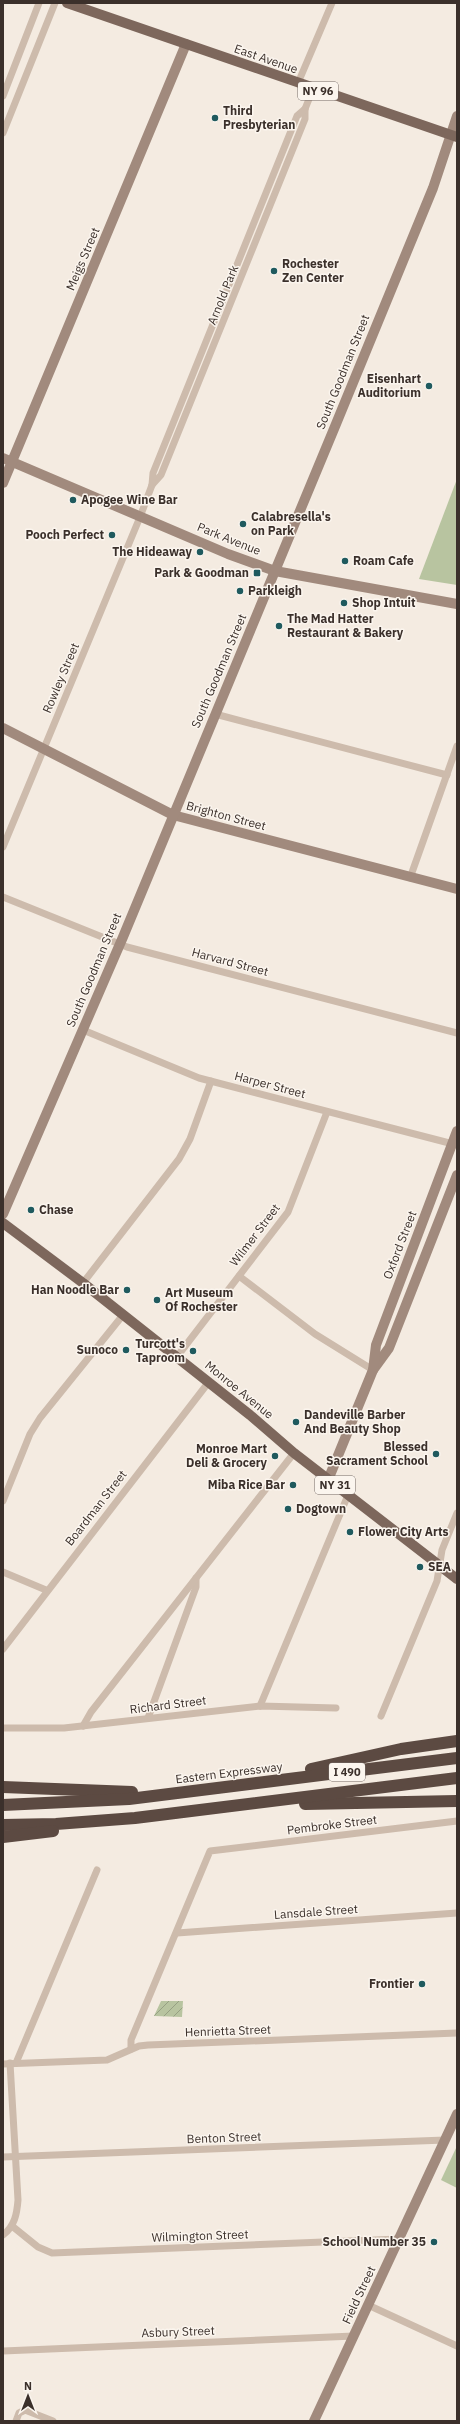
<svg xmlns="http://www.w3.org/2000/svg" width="460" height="2424" font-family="'IBM Plex Sans',sans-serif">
	<defs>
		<pattern id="garden-furrows" width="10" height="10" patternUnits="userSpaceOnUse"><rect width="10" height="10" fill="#b8c4a0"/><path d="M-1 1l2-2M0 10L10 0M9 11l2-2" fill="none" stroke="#97a083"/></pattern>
	</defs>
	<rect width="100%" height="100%" fill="#f4ebe1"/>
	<g fill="#b8c4a0">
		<polygon points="457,479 457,585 419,579"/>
		<polygon points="457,2146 457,2188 441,2180"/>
	</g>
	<polygon fill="url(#garden-furrows)" points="161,2001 183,2001 182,2017 154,2016"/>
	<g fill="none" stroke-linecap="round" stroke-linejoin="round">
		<g stroke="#cdbbac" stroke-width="7">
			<polyline points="298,83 332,3"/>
			<polyline points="3,96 39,3"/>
			<polyline points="3,133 55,3"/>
			<polyline points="152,485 161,475 305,119 305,109 313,89"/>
			<polyline points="215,714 447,775"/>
			<polyline points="3,847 140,517 152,485 153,473 297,116 305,109"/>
			<polyline points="410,878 457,746"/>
			<polyline points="3,897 127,947 457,1033"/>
			<polyline points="83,1030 199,1078 457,1145"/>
			<polyline points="239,1276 315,1334 373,1370"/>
			<polyline points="83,1283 179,1159 190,1139 211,1081"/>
			<polyline points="176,1358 288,1212 327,1112"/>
			<polyline points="3,1501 30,1434 40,1418 123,1315"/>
			<polyline points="3,1572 46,1590"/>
			<polyline points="3,1649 208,1383"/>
			<polyline points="260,1706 348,1495"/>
			<polyline points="381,1716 437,1581 442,1550 457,1513"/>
			<polyline points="148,1718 196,1587 196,1578"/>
			<polyline points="83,1726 91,1712 294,1453"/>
			<polyline points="3,1728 64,1728 260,1706 336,1708"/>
			<polyline points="177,1933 457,1913"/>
			<polyline points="131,2049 131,2040 210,1851 457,1821"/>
			<polyline points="16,2063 97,1870"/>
			<polyline points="3,2064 107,2060 139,2046 148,2045 457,2033"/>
			<polyline points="3,2157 445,2140"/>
			<polyline points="12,2226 38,2247 52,2253 399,2239"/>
			<path d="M3 2235C15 2226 17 2213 18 2200L10 2063"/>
			<polyline points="368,2305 457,2346"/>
			<polyline points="3,2351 354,2336"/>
			<polyline points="16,2421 19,2413 25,2410 53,2421"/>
		</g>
		<g stroke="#a18a7d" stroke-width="10">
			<polyline points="3,458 228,554 275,571 457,604"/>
			<polyline points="3,483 186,44"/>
			<polyline points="3,728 173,815 457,889"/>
			<polyline points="3,1214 123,937 336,424 433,188 457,116"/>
			<polyline points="373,1370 389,1348 457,1175"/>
			<polyline points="328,1480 373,1370 376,1345 457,1131"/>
			<polyline points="314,2421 457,2114"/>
		</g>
		<g stroke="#7d675c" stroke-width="10">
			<polyline points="67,3 457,137"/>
			<polyline points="3,1223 83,1283 250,1415 294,1453 457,1579"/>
		</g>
		<g stroke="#5c4a42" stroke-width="12">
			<polyline points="311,1769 401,1749 457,1741"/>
			<polyline points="3,1787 132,1792"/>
			<polyline points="305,1804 457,1801"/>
			<polyline points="3,1805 129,1799 457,1758"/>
			<polyline points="3,1825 56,1824 135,1818 457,1778"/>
			<polyline points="3,1837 53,1831"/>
		</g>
	</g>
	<g fill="#1f5a5e" stroke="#fbf5ee" stroke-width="1.5">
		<circle cx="215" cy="118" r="4"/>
		<circle cx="274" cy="271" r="4"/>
		<circle cx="429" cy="386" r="4"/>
		<circle cx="73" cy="500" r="4"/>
		<circle cx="243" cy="524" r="4"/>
		<circle cx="112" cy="535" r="4"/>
		<circle cx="200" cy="552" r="4"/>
		<circle cx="345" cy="561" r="4"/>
		<rect x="253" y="569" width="8" height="8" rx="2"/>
		<circle cx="240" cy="591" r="4"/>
		<circle cx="344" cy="603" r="4"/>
		<circle cx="279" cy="626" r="4"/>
		<circle cx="31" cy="1210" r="4"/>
		<circle cx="127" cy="1290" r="4"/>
		<circle cx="157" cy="1300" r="4"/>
		<circle cx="126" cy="1350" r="4"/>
		<circle cx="193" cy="1351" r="4"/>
		<circle cx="296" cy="1422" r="4"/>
		<circle cx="436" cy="1454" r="4"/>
		<circle cx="275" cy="1456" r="4"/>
		<circle cx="293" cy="1485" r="4"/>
		<circle cx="288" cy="1509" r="4"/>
		<circle cx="350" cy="1532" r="4"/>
		<circle cx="420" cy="1567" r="4"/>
		<circle cx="422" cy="1984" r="4"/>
		<circle cx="434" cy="2242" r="4"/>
	</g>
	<g text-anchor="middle" stroke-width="3" stroke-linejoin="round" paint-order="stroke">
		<g fill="#fbf5ee" stroke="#756b66" stroke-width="1">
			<rect x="298" y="82" width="40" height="18" rx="3"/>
			<rect x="315" y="1476" width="40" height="18" rx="3"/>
			<rect x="329" y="1763" width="36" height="18" rx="3"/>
		</g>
		<g font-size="11" font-weight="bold" fill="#3b302b">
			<text x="318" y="95">NY 96</text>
			<text x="335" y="1489">NY 31</text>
			<text x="347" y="1776">I 490</text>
		</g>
		<g font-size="12" fill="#3b302b" stroke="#fbf5ee">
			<text transform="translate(266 59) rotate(19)" y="4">East Avenue</text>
			<text transform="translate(83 259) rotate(-67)" y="4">Meigs Street</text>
			<text transform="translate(223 295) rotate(-68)" y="4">Arnold Park</text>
			<text transform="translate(343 372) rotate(-68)" y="4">South Goodman Street</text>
			<text transform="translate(229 539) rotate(22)" y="4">Park Avenue</text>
			<text transform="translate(219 671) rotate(-67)" y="4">South Goodman Street</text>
			<text transform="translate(61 678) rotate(-67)" y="4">Rowley Street</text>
			<text transform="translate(226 816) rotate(15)" y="4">Brighton Street</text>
			<text transform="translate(230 962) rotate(15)" y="4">Harvard Street</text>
			<text transform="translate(94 970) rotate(-67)" y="4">South Goodman Street</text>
			<text transform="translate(270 1085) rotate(15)" y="4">Harper Street</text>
			<text transform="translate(255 1235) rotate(-53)" y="4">Wilmer Street</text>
			<text transform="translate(400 1245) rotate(-69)" y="4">Oxford Street</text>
			<text transform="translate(239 1390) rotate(39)" y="4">Monroe Avenue</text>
			<text transform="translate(96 1508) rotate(-52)" y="4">Boardman Street</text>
			<text transform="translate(168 1705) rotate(-7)" y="4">Richard Street</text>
			<text transform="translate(229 1773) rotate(-7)" y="4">Eastern Expressway</text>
			<text transform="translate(332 1825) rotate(-7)" y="4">Pembroke Street</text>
			<text transform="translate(316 1912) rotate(-4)" y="4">Lansdale Street</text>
			<text transform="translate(228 2031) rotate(-2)" y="4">Henrietta Street</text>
			<text transform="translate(224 2138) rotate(-2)" y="4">Benton Street</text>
			<text transform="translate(200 2236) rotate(-2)" y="4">Wilmington Street</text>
			<text transform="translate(359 2295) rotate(-65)" y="4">Field Street</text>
			<text transform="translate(178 2332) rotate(-2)" y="4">Asbury Street</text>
		</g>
		<g font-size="12" font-weight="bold" fill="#3b302b" stroke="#fbf5ee" text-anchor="start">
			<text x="223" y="115">Third<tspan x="223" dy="14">Presbyterian</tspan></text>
			<text x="282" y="268">Rochester<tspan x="282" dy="14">Zen Center</tspan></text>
			<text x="421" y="383" text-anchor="end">Eisenhart<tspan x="421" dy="14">Auditorium</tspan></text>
			<text x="81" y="504">Apogee Wine Bar</text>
			<text x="251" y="521">Calabresella's<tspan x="251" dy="14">on Park</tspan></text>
			<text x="104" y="539" text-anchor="end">Pooch Perfect</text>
			<text x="192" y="556" text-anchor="end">The Hideaway</text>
			<text x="353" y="565">Roam Cafe</text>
			<text x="249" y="577" text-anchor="end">Park &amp; Goodman</text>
			<text x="248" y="595">Parkleigh</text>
			<text x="352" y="607">Shop Intuit</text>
			<text x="287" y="623">The Mad Hatter<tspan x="287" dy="14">Restaurant &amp; Bakery</tspan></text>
			<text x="39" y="1214">Chase</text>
			<text x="119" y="1294" text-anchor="end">Han Noodle Bar</text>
			<text x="165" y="1297">Art Museum<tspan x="165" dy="14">Of Rochester</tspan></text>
			<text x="185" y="1348" text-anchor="end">Turcott's<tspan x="185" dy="14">Taproom</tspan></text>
			<text x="118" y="1354" text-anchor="end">Sunoco</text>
			<text x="304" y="1419">Dandeville Barber<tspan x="304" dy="14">And Beauty Shop</tspan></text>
			<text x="428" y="1451" text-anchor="end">Blessed<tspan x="428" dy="14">Sacrament School</tspan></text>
			<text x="267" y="1453" text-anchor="end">Monroe Mart<tspan x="267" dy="14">Deli &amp; Grocery</tspan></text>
			<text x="285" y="1489" text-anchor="end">Miba Rice Bar</text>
			<text x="296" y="1513">Dogtown</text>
			<text x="358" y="1536">Flower City Arts</text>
			<text x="428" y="1571">SEA</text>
			<text x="414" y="1988" text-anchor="end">Frontier</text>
			<text x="426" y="2246" text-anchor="end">School Number 35</text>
		</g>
	</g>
	<rect width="460" height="2424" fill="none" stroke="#3b302b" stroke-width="8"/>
	<g transform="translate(28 2396)" stroke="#fbf5ee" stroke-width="3" paint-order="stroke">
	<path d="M0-3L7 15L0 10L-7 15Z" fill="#3b302b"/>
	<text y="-6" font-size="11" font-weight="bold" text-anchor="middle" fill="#3b302b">N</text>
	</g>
</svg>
